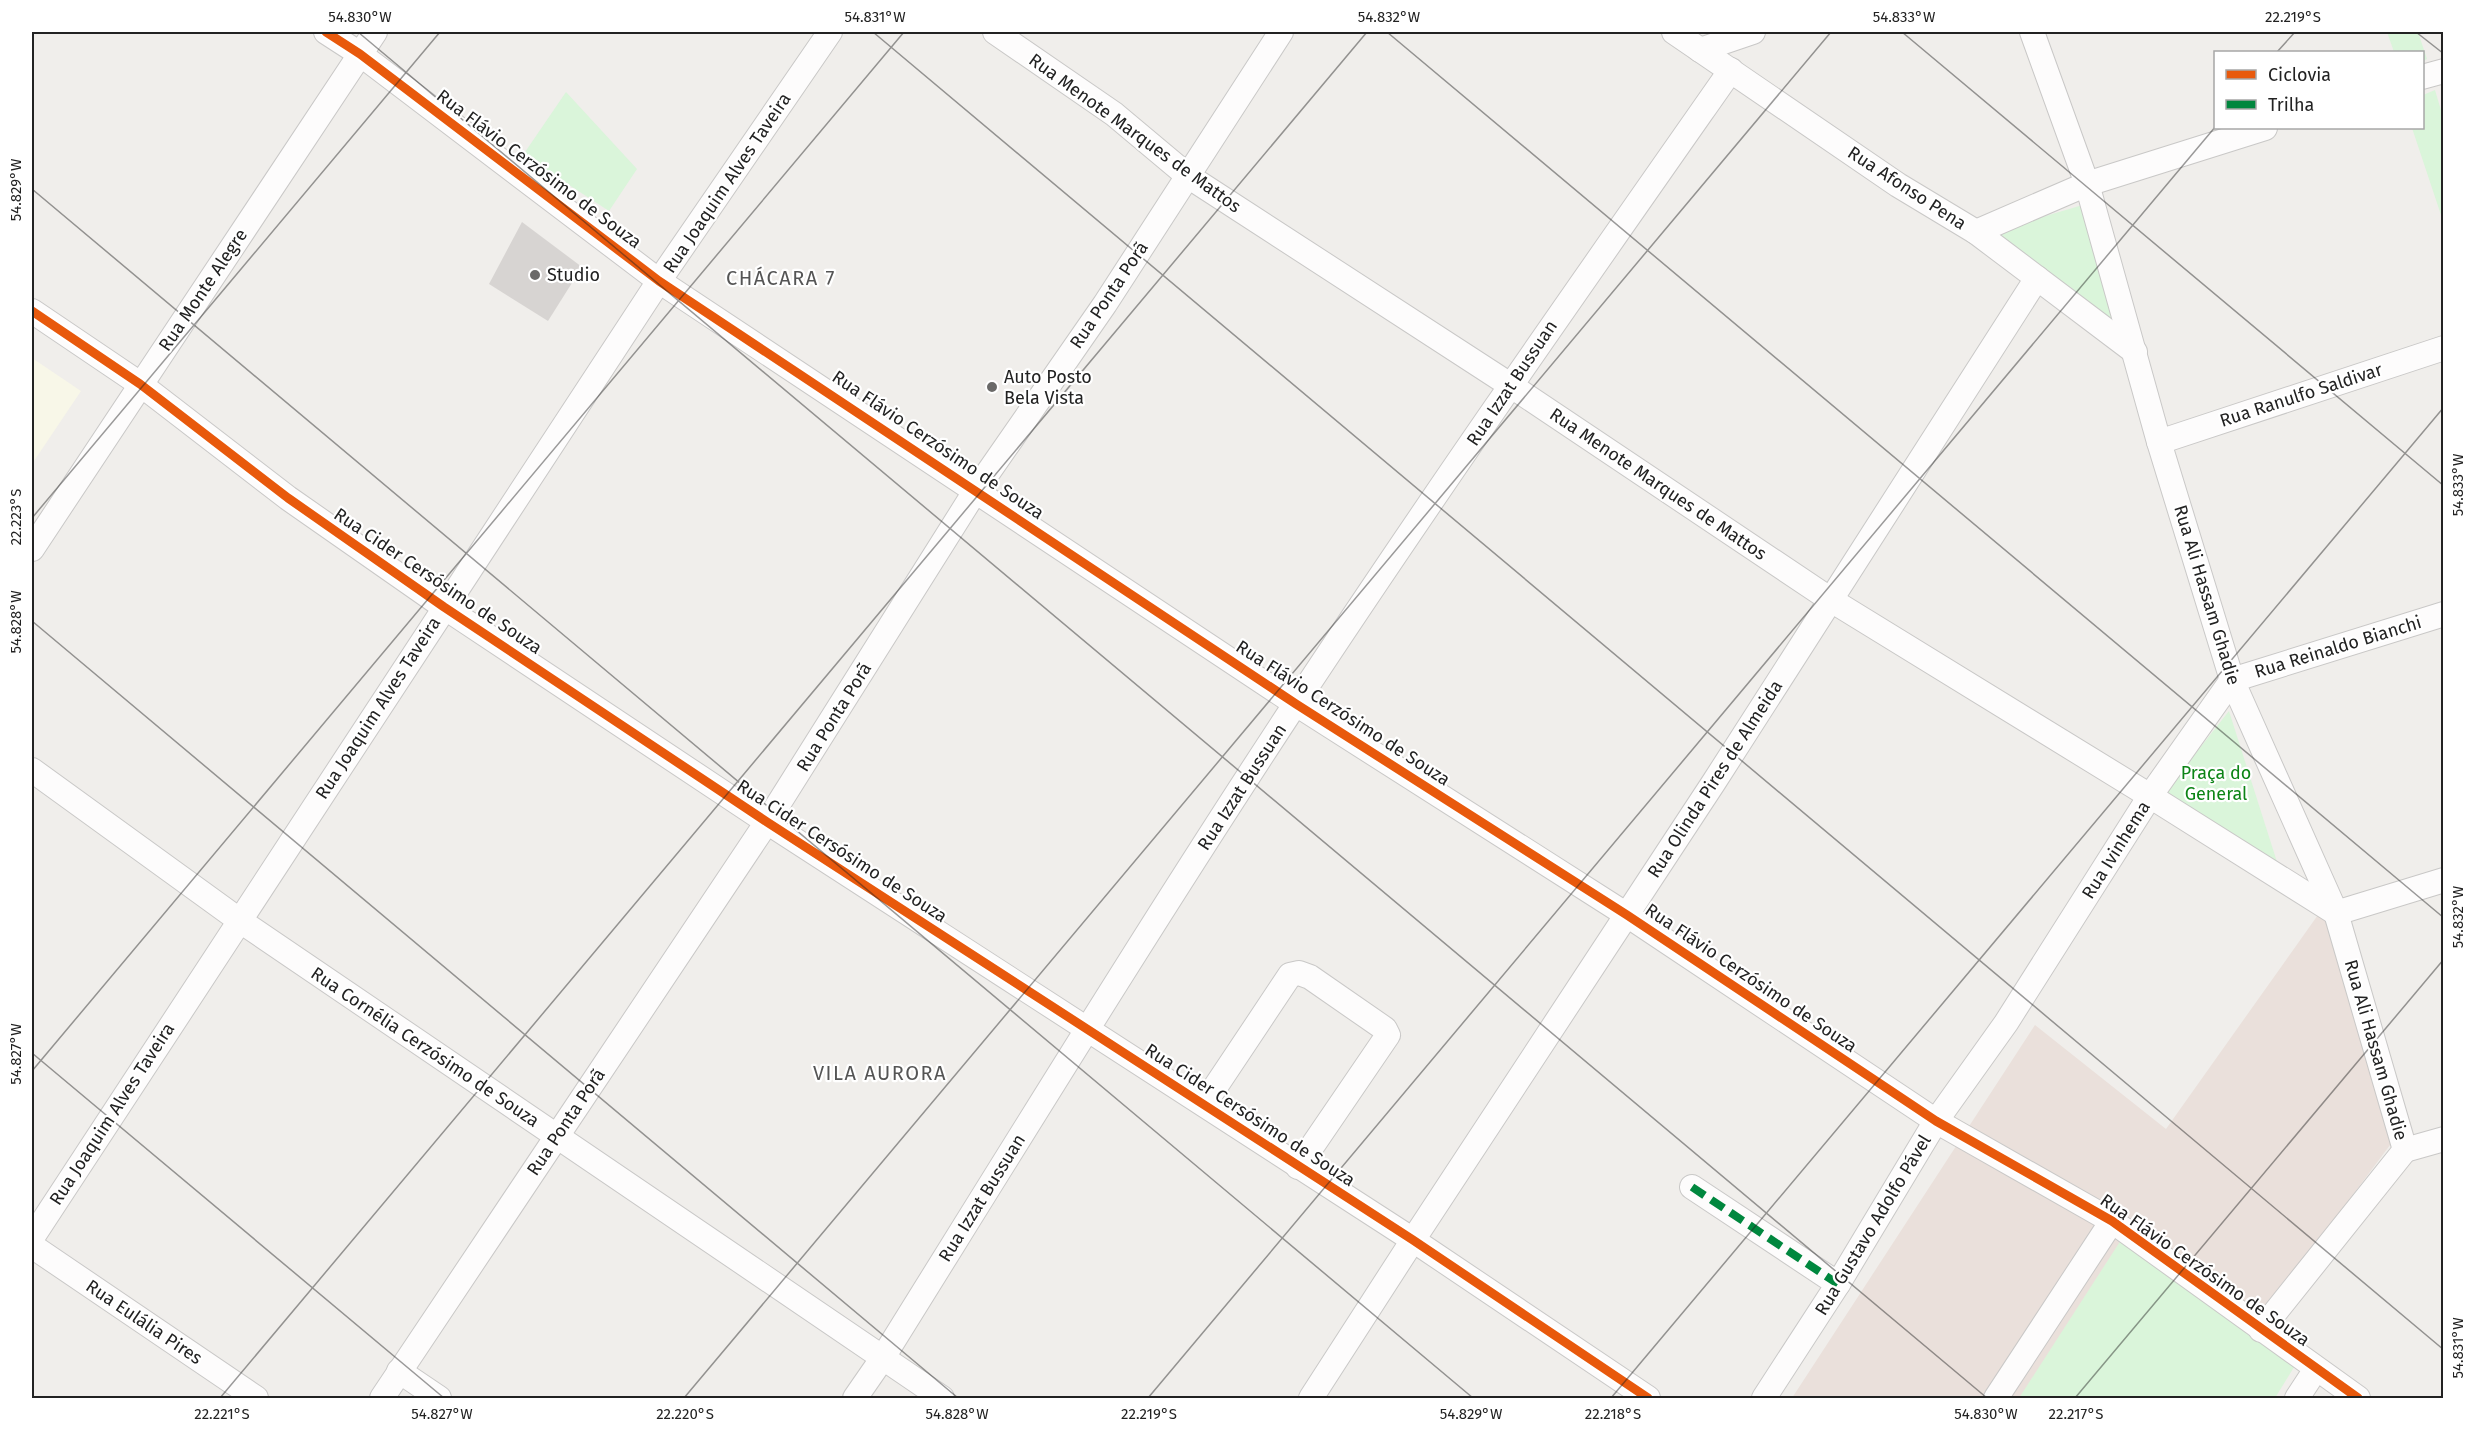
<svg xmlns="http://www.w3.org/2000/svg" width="2475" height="1430" font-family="'Fira Sans',sans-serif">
	<rect width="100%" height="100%" fill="#f0eeeb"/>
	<polygon fill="#f8f7e8" points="32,358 81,391 32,464"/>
	<polygon fill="#eae0db" points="2325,905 2399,1133 2261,1318 2274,1398 1792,1398 2035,1025 2166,1129"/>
	<g fill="#daf5da">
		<polygon points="2387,32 2418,32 2427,59 2423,61 2422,52 2394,52"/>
		<polygon points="2435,90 2443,117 2443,221 2412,128 2422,128 2423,95"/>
		<polygon points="566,92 637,169 609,211 523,155"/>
		<polygon points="2086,204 2127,335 1992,232"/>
		<polygon points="2229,711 2278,865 2165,792"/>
		<polygon points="2123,1237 2304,1351 2275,1398 2019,1398"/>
	</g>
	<polygon fill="#d7d4d2" points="522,222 582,267 548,321 489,284"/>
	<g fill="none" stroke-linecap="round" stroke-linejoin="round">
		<defs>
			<g id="minor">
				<polyline points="326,32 360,54 659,281 1296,704 1627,915 1936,1121 2112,1221 2358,1398"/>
				<polyline points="995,32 1114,114 1188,176 1510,385 1831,600 2150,796 2336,913 2444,880"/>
				<polyline points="1674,32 1898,185 1976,232 2135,352"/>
				<polyline points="2032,32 2087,184 2159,442 2232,680 2336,913 2405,1150"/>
				<polyline points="1700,50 1753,32"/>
				<polyline points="2422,77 2444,71"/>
				<polyline points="1976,232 2087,184 2265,128"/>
				<polyline points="32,311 140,384 288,498 444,607 767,822 1413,1240 1648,1398"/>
				<polyline points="2159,442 2444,348"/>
				<polyline points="32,549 375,32"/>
				<polyline points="32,770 239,920 942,1398"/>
				<polyline points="1204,1104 1290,975 1299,973 1310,977 1385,1029 1388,1035 1298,1167"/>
				<polyline points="2405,1150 2444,1139"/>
				<polyline points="1692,1187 1838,1284"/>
				<polyline points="32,1238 659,281 830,32"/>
				<polyline points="32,1246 256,1398"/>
				<polyline points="2261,1330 2405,1150"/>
				<polyline points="399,1371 439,1398"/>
				<polyline points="382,1398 767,822 976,490 1105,304 1281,32"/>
				<path d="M855 1398 882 1359C1019 1139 1154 919 1296 703 1437 489 1584 280 1731 70"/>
				<polyline points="1311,1398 1413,1240 1714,782 2037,278"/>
				<polyline points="1764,1398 1838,1284 1936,1121 2006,1023 2150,796 2232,680 2444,614"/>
				<polyline points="1996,1398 2112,1221"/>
				<polyline points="2297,1398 2316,1369"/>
			</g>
		</defs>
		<use href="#minor" stroke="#c9c8c7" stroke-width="26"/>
		<use href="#minor" stroke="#fdfcfc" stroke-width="24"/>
		<polyline stroke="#00873e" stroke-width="8" stroke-dasharray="15 8" stroke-linecap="butt" points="1692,1187 1838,1284"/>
		<defs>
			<g id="cycleway">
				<polyline points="326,32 360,54 659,281 1296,704 1627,915 1936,1121 2112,1221 2358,1398"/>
				<polyline points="32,311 140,384 288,498 444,607 767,822 1413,1240 1648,1398"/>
			</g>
		</defs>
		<use href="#cycleway" stroke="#fff" stroke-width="13"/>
		<use href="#cycleway" stroke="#e8590c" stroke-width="9"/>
	</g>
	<path fill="none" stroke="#222" stroke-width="1.5" stroke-opacity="0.45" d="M358 32 1987 1398M873 32 2444 1350M1387 32 2444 918M1902 32 2444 486M2416 32 2444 54M2277 52 2295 32M32 189 1473 1398M32 518 440 32M32 621 958 1398M32 1053 444 1398M32 1071 904 32M220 1398 1367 32M684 1398 1831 32M1148 1398 2216 126M1611 1398 2444 407M2075 1398 2444 959"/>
	<g fill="#6a6968" stroke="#fff" stroke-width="2">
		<circle cx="535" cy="275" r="6"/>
		<circle cx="992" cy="387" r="6"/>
	</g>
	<g text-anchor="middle" stroke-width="4.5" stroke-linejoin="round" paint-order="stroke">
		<g font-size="18" fill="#222" stroke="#fff">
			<text transform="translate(1135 133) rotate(36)" y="6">Rua Menote Marques de Mattos</text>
			<text transform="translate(539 169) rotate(37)" y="6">Rua Flávio Cerzósimo de Souza</text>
			<text transform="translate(727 183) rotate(-56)" y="6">Rua Joaquim Alves Taveira</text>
			<text transform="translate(1907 188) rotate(33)" y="6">Rua Afonso Pena</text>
			<text transform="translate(203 290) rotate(-56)" y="6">Rua Monte Alegre</text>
			<text transform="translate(1109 295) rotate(-56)" y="6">Rua Ponta Porã</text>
			<text transform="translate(1512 383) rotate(-56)" y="6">Rua Izzat Bussuan</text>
			<text transform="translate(2301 395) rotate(-18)" y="6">Rua Ranulfo Saldivar</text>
			<text transform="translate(938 445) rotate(34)" y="6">Rua Flávio Cerzósimo de Souza</text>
			<text transform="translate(1658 484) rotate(34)" y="6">Rua Menote Marques de Mattos</text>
			<text transform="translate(438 581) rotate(34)" y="6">Rua Cider Cersósimo de Souza</text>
			<text transform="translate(2207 595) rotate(73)" y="6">Rua Ali Hassam Ghadie</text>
			<text transform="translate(2338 647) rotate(-17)" y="6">Rua Reinaldo Bianchi</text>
			<text transform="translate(378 708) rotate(-57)" y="6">Rua Joaquim Alves Taveira</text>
			<text transform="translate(1343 713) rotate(33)" y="6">Rua Flávio Cerzósimo de Souza</text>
			<text transform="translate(834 717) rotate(-58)" y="6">Rua Ponta Porã</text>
			<text transform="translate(1715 779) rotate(-57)" y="6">Rua Olinda Pires de Almeida</text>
			<text transform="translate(1242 787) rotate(-57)" y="6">Rua Izzat Bussuan</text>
			<text transform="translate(2116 850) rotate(-58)" y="6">Rua Ivinhema</text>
			<text transform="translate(842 851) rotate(33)" y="6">Rua Cider Cersósimo de Souza</text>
			<text transform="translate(1751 978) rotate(34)" y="6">Rua Flávio Cerzósimo de Souza</text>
			<text transform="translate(425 1047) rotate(34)" y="6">Rua Cornélia Cerzósimo de Souza</text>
			<text transform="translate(2376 1050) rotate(74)" y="6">Rua Ali Hassam Ghadie</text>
			<text transform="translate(112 1114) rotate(-57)" y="6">Rua Joaquim Alves Taveira</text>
			<text transform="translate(1250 1115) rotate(33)" y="6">Rua Cider Cersósimo de Souza</text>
			<text transform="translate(566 1122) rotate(-56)" y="6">Rua Ponta Porã</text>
			<text transform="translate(982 1198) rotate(-58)" y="6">Rua Izzat Bussuan</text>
			<text transform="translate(1873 1225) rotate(-59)" y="6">Rua Gustavo Adolfo Pável</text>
			<text transform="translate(2205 1270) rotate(35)" y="6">Rua Flávio Cerzósimo de Souza</text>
			<text transform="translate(144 1322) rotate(34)" y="6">Rua Eulália Pires</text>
		</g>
		<g font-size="18" fill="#222" stroke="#fff" text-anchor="start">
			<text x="547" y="281">Studio</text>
			<text x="1004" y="383">Auto Posto<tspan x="1004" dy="21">Bela Vista</tspan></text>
		</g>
		<g font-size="18" fill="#0c8416" stroke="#fff">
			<text x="2216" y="779">Praça do<tspan x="2216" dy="21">General</tspan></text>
		</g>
		<g font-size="20" letter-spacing="1.5" fill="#555" stroke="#fff">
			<text x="781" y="285">CHÁCARA 7</text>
			<text x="880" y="1080">VILA AURORA</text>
		</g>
	</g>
	<rect width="2475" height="1430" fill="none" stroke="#ffffff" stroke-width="66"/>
	<rect x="2214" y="51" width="210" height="78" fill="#ffffff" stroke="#a7a7a7" stroke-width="1.5"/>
	<rect x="2226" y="70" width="30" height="9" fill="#e8590c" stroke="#a7a7a7" stroke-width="1.5"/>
	<text x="2268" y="81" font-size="18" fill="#222222">Ciclovia</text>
	<rect x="2226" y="100" width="30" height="9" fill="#00873e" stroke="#a7a7a7" stroke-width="1.5"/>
	<text x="2268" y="111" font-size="18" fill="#222222">Trilha</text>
	<rect x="33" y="33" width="2409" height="1364" fill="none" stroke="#222" stroke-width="2"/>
	<g font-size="15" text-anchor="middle" fill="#222">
		<text x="360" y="22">54.830°W</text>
		<text x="875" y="22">54.831°W</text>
		<text x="1389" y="22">54.832°W</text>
		<text x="1904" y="22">54.833°W</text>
		<text x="2293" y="22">22.219°S</text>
		<text transform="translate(16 190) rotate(-90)" y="5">54.829°W</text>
		<text transform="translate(2458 485) rotate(-90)" y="5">54.833°W</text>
		<text transform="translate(16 517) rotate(-90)" y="5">22.223°S</text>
		<text transform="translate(16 622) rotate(-90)" y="5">54.828°W</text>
		<text transform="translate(2458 917) rotate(-90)" y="5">54.832°W</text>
		<text transform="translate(16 1054) rotate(-90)" y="5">54.827°W</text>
		<text transform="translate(2458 1348) rotate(-90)" y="5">54.831°W</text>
		<text x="222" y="1419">22.221°S</text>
		<text x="442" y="1419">54.827°W</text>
		<text x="685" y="1419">22.220°S</text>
		<text x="957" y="1419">54.828°W</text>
		<text x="1149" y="1419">22.219°S</text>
		<text x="1471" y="1419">54.829°W</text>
		<text x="1613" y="1419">22.218°S</text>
		<text x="1986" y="1419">54.830°W</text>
		<text x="2076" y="1419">22.217°S</text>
	</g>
</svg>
